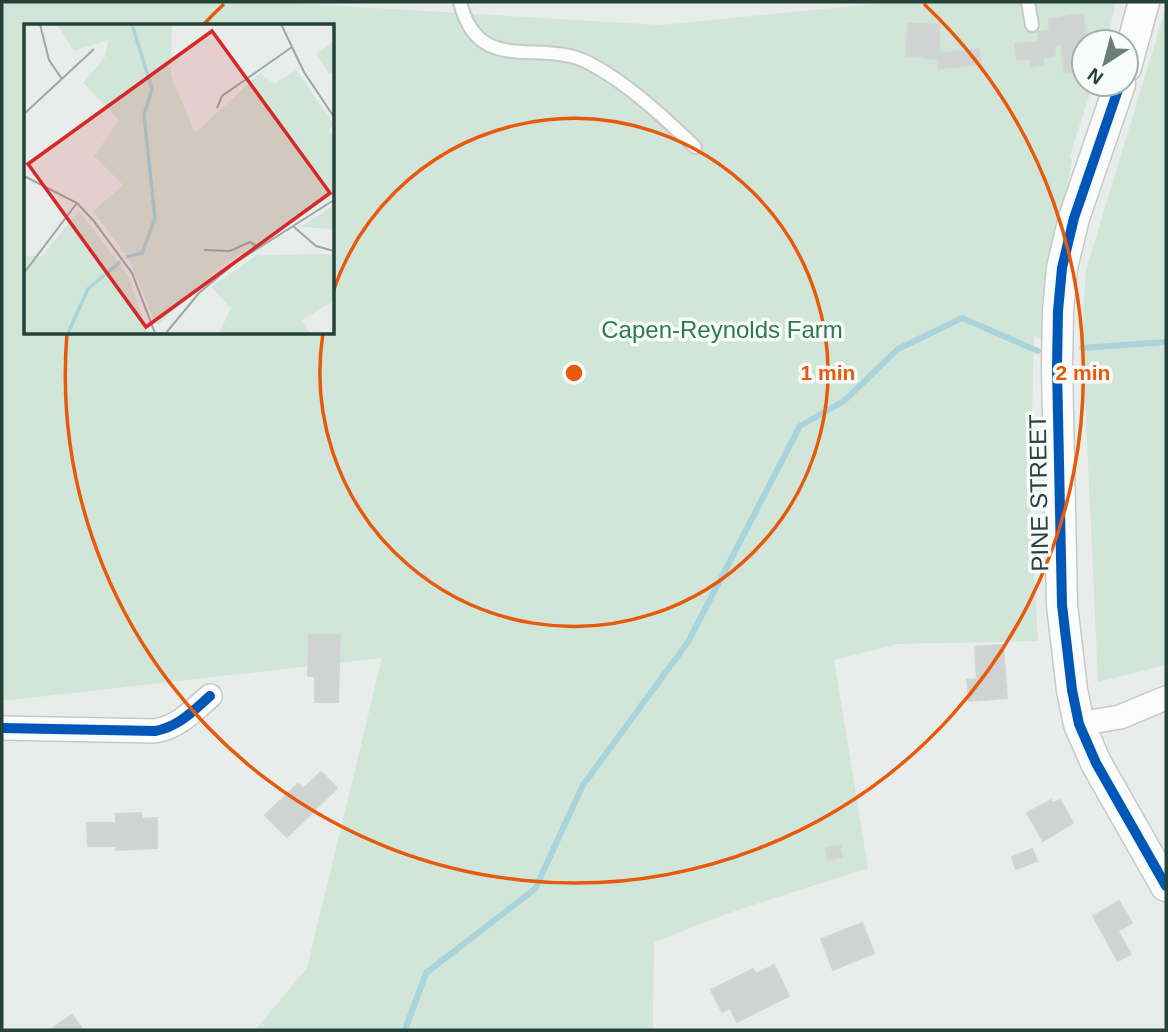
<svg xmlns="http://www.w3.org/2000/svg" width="1168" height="1032" font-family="Helvetica,sans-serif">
	<rect width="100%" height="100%" fill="#e8edeb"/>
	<g fill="#d1e6d8" fill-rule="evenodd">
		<path d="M2 2H275L661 25 894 2H1116L1107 42H1084V84H1093L1069 159H1072L1043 340 1034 335 1030 499 1038 641 898 644 834 660 868 868 735 911 654 942 653 1030H255L307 968 382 658 2 701ZM26 26H332V332H26Z"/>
		<polygon points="1166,7 1166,665 1098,682 1082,332 1086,270"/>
	</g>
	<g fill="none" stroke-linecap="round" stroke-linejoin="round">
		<g stroke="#a9d4db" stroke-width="6">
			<polyline points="1082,348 1166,342"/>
			<polyline points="405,1030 426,973 535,889 583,785 688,642 800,426 844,401 898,349 962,318 1038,351"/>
		</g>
	</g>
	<g fill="#cfd4d2" stroke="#d1d6d4" stroke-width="2">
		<polygon points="1083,14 1087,42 1075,45 1076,57 1081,57 1082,71 1064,73 1061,44 1054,47 1055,56 1043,58 1043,65 1032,67 1031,59 1017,60 1015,44 1039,42 1038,32 1050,30 1049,19"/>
		<polygon points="908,24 939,24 939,53 979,49 981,64 939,69 937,59 922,58 922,56 906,57"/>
		<polygon points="309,634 340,635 338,702 315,702 315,676 308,676"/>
		<polygon points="1003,645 1007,698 969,701 967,680 977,679 975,647"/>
		<polygon points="321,772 337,788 287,837 265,815 298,784 303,789"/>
		<polygon points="1051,800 1053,803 1060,800 1073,823 1043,841 1027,813"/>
		<polygon points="141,813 142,819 157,818 157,848 116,850 116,846 88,846 87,823 116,823 116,814"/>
		<polygon points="840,846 842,857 828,860 826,848"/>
		<polygon points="1032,849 1037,861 1016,869 1012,857"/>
		<polygon points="1119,901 1132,923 1118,931 1131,954 1118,961 1093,916"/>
		<polygon points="862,923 874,953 833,970 821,939"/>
		<polygon points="774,965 789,996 737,1022 730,1008 722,1012 711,990 753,969 756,974"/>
		<polygon points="72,1015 83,1030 50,1030"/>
	</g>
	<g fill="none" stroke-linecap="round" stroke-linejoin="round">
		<defs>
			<g id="service">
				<path d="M460 2C479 78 539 37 589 63 626 82 665 118 695 147"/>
				<polyline points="1028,2 1032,25"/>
			</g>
			<g id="minor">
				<polyline points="1079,724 1120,717 1166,698"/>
				<path d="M2 728 155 731C178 727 192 712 210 696"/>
			</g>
			<g id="tertiary">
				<polyline points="1126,67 1144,2"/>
				<polyline points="1120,84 1074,218 1062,268 1058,311 1057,367 1062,605 1072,690 1079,724 1096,763 1166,886"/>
			</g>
		</defs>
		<use href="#service" stroke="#c5cac8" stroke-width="16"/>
		<use href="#minor" stroke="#c5cac8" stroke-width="26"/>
		<use href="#tertiary" stroke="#c5cac8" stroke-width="33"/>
		<use href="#service" stroke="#fcfcfc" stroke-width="12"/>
		<use href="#minor" stroke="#fcfcfc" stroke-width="23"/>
		<use href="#tertiary" stroke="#fcfcfc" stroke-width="30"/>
		<defs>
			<g id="cycleway">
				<polyline points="1120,84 1074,218 1062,268 1058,311 1057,367 1062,605 1072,690 1079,724 1096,763 1166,886"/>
				<path d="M2 728 155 731C178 727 192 712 210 696"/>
			</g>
		</defs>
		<use href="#cycleway" stroke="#f7fbf9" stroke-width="15"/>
		<use href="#cycleway" stroke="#0057b8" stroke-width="10"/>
	</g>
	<g fill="none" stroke="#e8590c" stroke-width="3.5">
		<path d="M333 292A254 254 0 1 1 323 333"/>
		<path d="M202 26A509 509 0 0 1 224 4M924 4A509 509 0 1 1 67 333"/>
	</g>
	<g text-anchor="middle" stroke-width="7" stroke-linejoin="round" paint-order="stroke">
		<g font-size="24" fill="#2d7a4b" stroke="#f7fbf9">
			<text x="722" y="338">Capen-Reynolds Farm</text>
		</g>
		<g font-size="24" fill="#24423a" stroke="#f7fbf9">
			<text transform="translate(1039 493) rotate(-91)" y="8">PINE STREET</text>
		</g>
	</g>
	<g transform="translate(24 24)">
		<rect width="310" height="310" fill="#e8edeb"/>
		<path d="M33 0H148L147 52 171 109 236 49 251 60 272 46 310 101 305 106 310 115V170L199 241 135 300 131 299 104 234 69 187 99 161 70 132 95 96 59 59 81 33 84 16 50 27ZM310 17V47L305 50 292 30ZM309 182 310 205 276 203ZM55 187 104 251 124 309H0V232H18ZM310 230V277L278 296 286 309H195L207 284 187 263 233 231Z" fill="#d1e6d8"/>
		<path fill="none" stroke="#a9d4db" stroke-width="3.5" d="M102 233 118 229 131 194 120 91 128 65 108 0M44 309 64 265 96 238"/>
		<path fill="none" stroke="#9aa9a4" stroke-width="2" d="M16 0 25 36 38 55M257 0 280 48 310 93M193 84 198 72 268 23M0 90 70 25M0 152 53 179 69 196 108 249 131 309M269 202 292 222 310 227M180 226 206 227 226 218 234 223M0 249 53 179M142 309 175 269 211 239 310 176"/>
		<path fill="#d62828" fill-opacity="0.15" stroke="#d62828" stroke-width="3.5" d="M188 7 306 169 122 303 4 140Z"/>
		<rect width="310" height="310" fill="none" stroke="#24423a" stroke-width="3.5"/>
	</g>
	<circle cx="574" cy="373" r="10" fill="#e8590c" stroke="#f7fbf9" stroke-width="3.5"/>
	<g font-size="21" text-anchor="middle" font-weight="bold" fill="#e8590c" stroke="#f7fbf9" stroke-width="7" stroke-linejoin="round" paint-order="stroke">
		<text x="828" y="380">1 min</text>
		<text x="1083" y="380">2 min</text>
	</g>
	<rect width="1168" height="1032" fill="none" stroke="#24423a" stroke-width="7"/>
	<g transform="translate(1105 63) rotate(216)"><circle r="33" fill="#f7fbf9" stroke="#a3b1ad" stroke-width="2"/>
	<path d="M0-5L12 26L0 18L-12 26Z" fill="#697e78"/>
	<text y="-10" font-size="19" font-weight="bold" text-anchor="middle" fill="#24423a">N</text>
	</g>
</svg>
